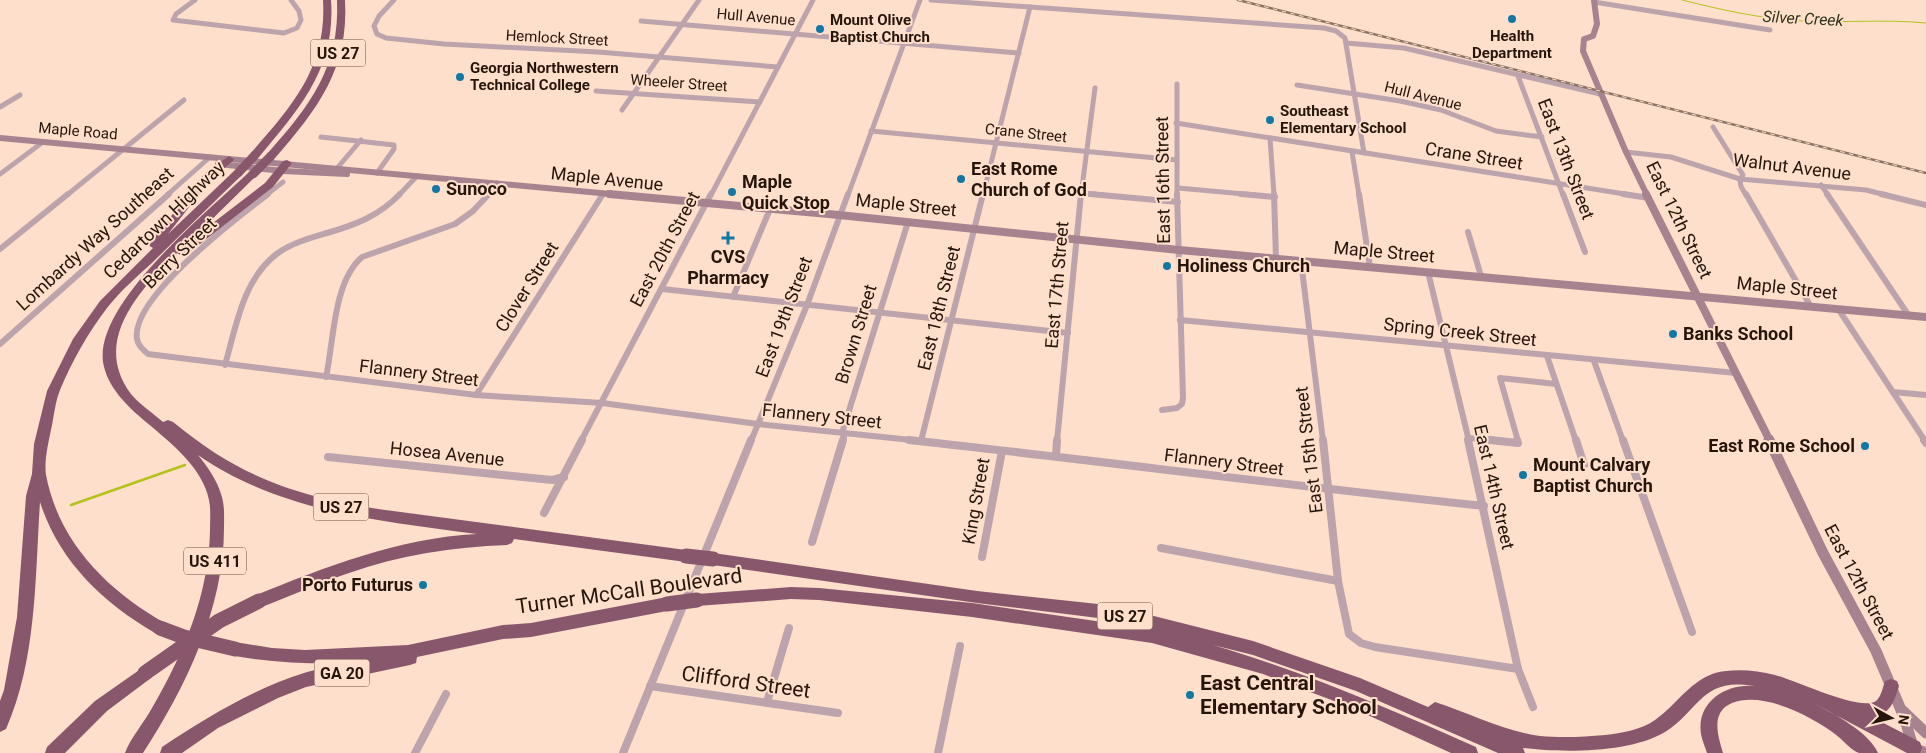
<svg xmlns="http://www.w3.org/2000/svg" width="1926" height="753" font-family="Roboto,sans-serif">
	<rect width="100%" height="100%" fill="#fddfcb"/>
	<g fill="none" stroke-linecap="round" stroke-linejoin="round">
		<path stroke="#b5c21c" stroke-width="1" d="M1682 0C1722 10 1762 19 1803 21 1844 23 1885 19 1926 23"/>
		<polyline stroke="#b5c21c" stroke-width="2.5" points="71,505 185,465"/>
		<g stroke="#bda3ac" stroke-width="5">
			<polyline points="195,0 176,14 173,20 284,33 297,28 301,20 299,11 291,0"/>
			<polyline points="394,0 379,16 374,26 377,34 386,38 444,44 598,52 778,67"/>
			<polyline points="931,0 1324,28 1336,31 1345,38 1364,153"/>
			<polyline points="1594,2 1770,30"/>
			<polyline points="641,21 1019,53"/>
			<polyline points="1346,43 1404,48 1600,94"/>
			<polyline points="1518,76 1563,195"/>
			<polyline points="1177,84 1177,195"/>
			<polyline points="1297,85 1400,101 1441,110 1496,131 1542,137"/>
			<polyline points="596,91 760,102"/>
			<polyline points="0,107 20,95"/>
			<polyline points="622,110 699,0"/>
			<polyline points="1176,123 1631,195"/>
			<path d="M1713 127 1743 175C1737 183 1742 188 1746 195"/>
			<polyline points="871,131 1177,160"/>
			<polyline points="321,137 394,145 394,149 377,173"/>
			<polyline points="1270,138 1274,195"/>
			<polyline points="1352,152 1359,195"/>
			<polyline points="1626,152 1671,157 1740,179 1866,190 1886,195"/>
			<polyline points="333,173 361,140"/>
			<polyline points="0,174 43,142"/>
			<polyline points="1821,185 1828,195"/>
			<polyline points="1178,188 1255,195"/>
			<polyline points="1081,193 1104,195"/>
			<polyline points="67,195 184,100"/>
			<polyline points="167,195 210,157"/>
			<polyline points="266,195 283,182"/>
			<polyline points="399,195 417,176"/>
			<polyline points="488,195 497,183"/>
			<polyline points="711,195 813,0"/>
			<polyline points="848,195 920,0"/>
			<polyline points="983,195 1030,7"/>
			<polyline points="1081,195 1095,88"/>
		</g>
		<g stroke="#bda3ac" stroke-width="6">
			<path d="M268 194C238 217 130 298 137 339 138 345 143 350 148 354L476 395 602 403 758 424 921 441"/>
			<polyline points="1090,194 1178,202"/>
			<polyline points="1241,194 1275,197"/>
			<polyline points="1274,194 1276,258"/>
			<polyline points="1359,194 1370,267"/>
			<polyline points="1563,194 1585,252"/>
			<polyline points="1623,194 1649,198"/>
			<polyline points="1746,194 1811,307"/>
			<polyline points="1827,194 1909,316"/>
			<polyline points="1881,194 1926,205"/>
			<polyline points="1468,232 1481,276"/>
			<polyline points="0,249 68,194"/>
			<polyline points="1301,261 1323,441"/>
			<polyline points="1428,272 1469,441"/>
			<polyline points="662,289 1068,333"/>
			<polyline points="733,297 770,209"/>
			<polyline points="1839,310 1925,441"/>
			<polyline points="1180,320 1736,373"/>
			<polyline points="0,344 169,194"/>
			<polyline points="1547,356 1576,441"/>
			<polyline points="1594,361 1623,441"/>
			<path d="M225 365C236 327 243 278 278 253 292 243 310 238 327 233 355 225 379 216 400 194"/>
			<path d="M326 377C334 341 333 282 362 257L455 224 473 211 489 194"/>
			<polyline points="1893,392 1926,395"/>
			<polyline points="476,395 603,194"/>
			<polyline points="1162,410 1177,408 1182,404 1183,398 1177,194"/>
			<polyline points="1468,438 1503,441"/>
			<polyline points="581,441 711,194"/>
			<polyline points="751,441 807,305 848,194"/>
			<polyline points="843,441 844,437 842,433 908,222"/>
			<polyline points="921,441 983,194"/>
			<polyline points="1057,441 1081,194"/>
			<polyline points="1518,441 1500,378 1556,384"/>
		</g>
		<g stroke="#bda3ac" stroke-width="8">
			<path d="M909 440C1101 461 1292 486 1484 506"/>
			<polyline points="1323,440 1338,581 1349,634 1361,643 1375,647 1518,669"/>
			<polyline points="1468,440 1518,669 1533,707"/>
			<polyline points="1490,440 1518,443 1517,440"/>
			<polyline points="1576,440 1584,465"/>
			<polyline points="1623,440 1692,632"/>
			<polyline points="1924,440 1926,443"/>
			<polyline points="1056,456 1057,440"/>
			<polyline points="328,457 552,480 564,477"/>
			<polyline points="544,513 582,440"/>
			<polyline points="812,542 843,440"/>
			<polyline points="1161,548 1338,581"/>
			<polyline points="982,557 1002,451"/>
			<polyline points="650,686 838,713"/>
			<polyline points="767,702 789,628"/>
			<polyline points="415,753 446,694"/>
			<polyline points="623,753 751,440"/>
			<polyline points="938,753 960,646"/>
		</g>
		<g stroke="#a78390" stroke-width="6">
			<polyline points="1594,0 1597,24 1593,36 1584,39 1583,51 1626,152 1647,195"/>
			<polyline points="0,138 622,195"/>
			<polyline points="218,164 283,171 347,174"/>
		</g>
		<g stroke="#a78390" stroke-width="8">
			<polyline points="609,194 839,215 1179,250 1926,317"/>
			<polyline points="1646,194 1770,441"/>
		</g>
		<g stroke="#a78390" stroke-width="11">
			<polyline points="1769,440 1823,553 1876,651 1904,717 1915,753"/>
			<polyline points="1903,711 1926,733"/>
			<polyline points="1914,748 1926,753"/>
		</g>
		<g fill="#89576b" fill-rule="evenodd">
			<path d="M323 0H331C336 68 300 108 259 157H251V153C293 105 327 67 323 0Z"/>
			<path d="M337 0H345C349 68 318 109 275 158H267V154C310 106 340 67 337 0Z"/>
			<path d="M229 156 234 159 233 161 212 178 168 234 234 171H242V175C213 203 184 231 155 260 139 275 121 290 107 308 88 333 72 361 60 390 55 402 54 417 51 430 48 444 44 462 46 475 59 543 108 591 165 623L168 628 165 633 160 635 155 633C102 602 59 561 40 502 35 577 37 659 6 729L0 732V701L4 690 17 617 26 496 32 474 34 444 47 391 73 339 100 301 153 248 148 245 150 243 204 174Z"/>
			<path d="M287 160 292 163 273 187 186 255 182 256 177 253C140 290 91 341 131 394 140 405 153 413 163 422L168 420 173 422C240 477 293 495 378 509L686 550 691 552 693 556 691 560 686 562 514 539 512 543 507 545C453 547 400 555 349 573 318 583 289 597 259 608L254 606 251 601 254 596C325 567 399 538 477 534 380 521 280 512 198 455 207 466 217 480 221 494 225 505 224 517 224 528 224 608 186 687 143 753H125C131 737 144 723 152 708 184 653 209 594 210 530 210 520 211 510 209 500 203 468 170 442 146 422 127 406 107 387 103 362 95 302 209 211 249 172L253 171 258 174 192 239 265 183 283 161Z"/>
			<path d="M713 553 977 591 1098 604 1146 614 1253 641 1360 678 1428 707 1435 702C1469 713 1504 731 1540 736 1561 738 1584 737 1605 735 1622 733 1641 730 1655 720 1678 704 1695 673 1726 671 1742 669 1759 671 1775 675 1795 680 1860 712 1876 701 1881 697 1883 687 1885 681L1891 679 1897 681 1899 686C1894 702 1891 712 1874 718L1920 742 1922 748 1920 753H1907L1813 703C1833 713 1869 732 1878 753 1873 753 1864 753 1859 753 1852 751 1842 739 1835 734 1811 716 1763 691 1732 703 1710 712 1718 736 1723 753H1707C1705 747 1702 740 1701 734 1696 702 1726 683 1755 686 1701 677 1701 709 1665 732 1630 753 1563 753 1523 748L1525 753H1498L1356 691 1253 655 1213 645C1304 672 1390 709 1476 747L1478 753H1451L1350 707 1263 674 1152 643 972 617 819 600 791 599 697 606 692 605 689 600 692 595 697 594 791 587 819 588 972 603 1151 629 1098 618 977 603 713 565 708 563 706 559 708 555Z"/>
			<path d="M667 597 672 599 675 604 672 609 667 611 531 637 503 639 417 657 416 663 410 665 306 687 278 698 218 728 182 753H160L162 747C206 718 253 689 304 673 320 668 337 666 353 663 313 664 275 663 235 656L229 654 227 649 229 644 235 642 272 648 305 650 408 645 503 625 531 623Z"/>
			<polygon points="145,666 151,668 153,673 151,678 107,711 65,753 45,753 47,747 95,701"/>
		</g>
		<defs>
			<polyline id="rail" points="1238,0 1926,173"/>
		</defs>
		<use href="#rail" stroke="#8b7364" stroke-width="2.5"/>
		<use href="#rail" stroke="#fddfcb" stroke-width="1" stroke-dasharray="4.5" stroke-linecap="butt"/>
		<g stroke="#89576b" stroke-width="9">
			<polyline points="238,173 255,155"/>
			<polyline points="253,174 271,156"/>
		</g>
		<g stroke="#89576b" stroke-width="15">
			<polyline points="686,556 713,559"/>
			<polyline points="667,604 697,600"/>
			<polyline points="160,628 184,637 235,649"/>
			<polyline points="145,673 219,621 259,601"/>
		</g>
	</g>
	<g fill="#1377a3" stroke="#fddfcb" stroke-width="2">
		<circle cx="1512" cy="19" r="5"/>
		<circle cx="820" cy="29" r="5"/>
		<circle cx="460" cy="77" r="5"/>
		<circle cx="1270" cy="120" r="5"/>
		<circle cx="961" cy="179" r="5"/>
		<circle cx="436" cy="189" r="5"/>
		<circle cx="732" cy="192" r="5"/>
		<path d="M725.5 230.5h5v5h5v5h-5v5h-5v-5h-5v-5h5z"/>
		<circle cx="1167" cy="266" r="5"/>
		<circle cx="1673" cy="334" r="5"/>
		<circle cx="1865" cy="446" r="5"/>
		<circle cx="1523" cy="475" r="5"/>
		<circle cx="423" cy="585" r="5"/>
		<circle cx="1190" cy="695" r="5"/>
	</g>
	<g text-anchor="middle" stroke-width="4" stroke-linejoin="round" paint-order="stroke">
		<g font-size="15" fill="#271509" stroke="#fddfcb">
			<text transform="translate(756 17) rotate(5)" y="5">Hull Avenue</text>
			<text transform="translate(557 38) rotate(3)" y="5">Hemlock Street</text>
			<text transform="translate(679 83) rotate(4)" y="5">Wheeler Street</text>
			<text transform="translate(1423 96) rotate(14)" y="5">Hull Avenue</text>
			<text transform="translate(78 131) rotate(5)" y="5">Maple Road</text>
			<text transform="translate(1026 133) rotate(6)" y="5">Crane Street</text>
		</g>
		<g font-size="15" font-weight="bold" fill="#271509" stroke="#fddfcb" text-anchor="start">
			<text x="830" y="25">Mount Olive<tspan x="830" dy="17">Baptist Church</tspan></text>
			<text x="1512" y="41" text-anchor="middle">Health<tspan x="1512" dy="17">Department</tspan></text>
			<text x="470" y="73">Georgia Northwestern<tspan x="470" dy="17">Technical College</tspan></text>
			<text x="1280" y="116">Southeast<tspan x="1280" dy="17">Elementary School</tspan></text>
		</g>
		<g font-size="16" font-style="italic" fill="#2f3119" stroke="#fddfcb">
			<text transform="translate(1803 18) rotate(3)" y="6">Silver Creek</text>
		</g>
		<g fill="#fddfcb" stroke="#675243" stroke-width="1">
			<rect x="310.5" y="39.5" width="55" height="27" rx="4"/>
			<rect x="313.5" y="493.5" width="55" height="27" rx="4"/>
			<rect x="184" y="547.5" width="62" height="27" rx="4"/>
			<rect x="1097.5" y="602.5" width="55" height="27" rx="4"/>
			<rect x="314.5" y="659.5" width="55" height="27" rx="4"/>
		</g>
		<g font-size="16" font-weight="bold" fill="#271509">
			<text x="338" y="59">US 27</text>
			<text x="341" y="513">US 27</text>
			<text x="215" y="567">US 411</text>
			<text x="1125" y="622">US 27</text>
			<text x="342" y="679">GA 20</text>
		</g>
		<g font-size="18" fill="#271509" stroke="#fddfcb">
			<text transform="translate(1474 156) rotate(9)" y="6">Crane Street</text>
			<text transform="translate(1566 159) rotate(69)" y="6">East 13th Street</text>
			<text transform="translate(1792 167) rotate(7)" y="6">Walnut Avenue</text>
			<text transform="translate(607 179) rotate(6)" y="6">Maple Avenue</text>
			<text transform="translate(1163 180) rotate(-91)" y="6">East 16th Street</text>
			<text transform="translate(906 205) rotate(6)" y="6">Maple Street</text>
			<text transform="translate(164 220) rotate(-44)" y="6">Cedartown Highway</text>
			<text transform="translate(1679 220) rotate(64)" y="6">East 12th Street</text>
			<text transform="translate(95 239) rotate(-42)" y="6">Lombardy Way Southeast</text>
			<text transform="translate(665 249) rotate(-62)" y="6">East 20th Street</text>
			<text transform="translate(1384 252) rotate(5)" y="6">Maple Street</text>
			<text transform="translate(180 253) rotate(-44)" y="6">Berry Street</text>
			<text transform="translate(1057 285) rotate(-85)" y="6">East 17th Street</text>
			<text transform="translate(527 287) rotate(-58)" y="6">Clover Street</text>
			<text transform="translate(1787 288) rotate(6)" y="6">Maple Street</text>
			<text transform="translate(939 308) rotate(-76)" y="6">East 18th Street</text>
			<text transform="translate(784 317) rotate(-69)" y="6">East 19th Street</text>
			<text transform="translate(1460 332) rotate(6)" y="6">Spring Creek Street</text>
			<text transform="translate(856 334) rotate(-73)" y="6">Brown Street</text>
			<text transform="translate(419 373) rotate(7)" y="6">Flannery Street</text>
			<text transform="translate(822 416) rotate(6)" y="6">Flannery Street</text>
			<text transform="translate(1309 450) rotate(-97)" y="6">East 15th Street</text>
			<text transform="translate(447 454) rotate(6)" y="6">Hosea Avenue</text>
			<text transform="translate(1224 462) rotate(7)" y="6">Flannery Street</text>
			<text transform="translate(1494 487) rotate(77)" y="6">East 14th Street</text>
			<text transform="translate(976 501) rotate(-80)" y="6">King Street</text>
			<text transform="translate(1859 582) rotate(62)" y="6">East 12th Street</text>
		</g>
		<g font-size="18" font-weight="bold" fill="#271509" stroke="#fddfcb" text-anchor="start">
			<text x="971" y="175">East Rome<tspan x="971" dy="21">Church of God</tspan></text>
			<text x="742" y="188">Maple<tspan x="742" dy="21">Quick Stop</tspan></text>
			<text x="446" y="195">Sunoco</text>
			<text x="728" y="263" text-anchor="middle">CVS<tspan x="728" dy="21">Pharmacy</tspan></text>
			<text x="1177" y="272">Holiness Church</text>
			<text x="1683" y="340">Banks School</text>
			<text x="1855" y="452" text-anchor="end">East Rome School</text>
			<text x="1533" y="471">Mount Calvary<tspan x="1533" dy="21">Baptist Church</tspan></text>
			<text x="413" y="591" text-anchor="end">Porto Futurus</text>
		</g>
		<g font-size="21" fill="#271509" stroke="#fddfcb">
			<text transform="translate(629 591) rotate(-8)" y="7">Turner McCall Boulevard</text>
			<text transform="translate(746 682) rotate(8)" y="7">Clifford Street</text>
		</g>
		<g font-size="21" font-weight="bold" fill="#271509" stroke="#fddfcb" text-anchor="start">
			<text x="1200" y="690">East Central<tspan x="1200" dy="24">Elementary School</tspan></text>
		</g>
	</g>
	<g transform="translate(1891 718) rotate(98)" stroke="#fddfcb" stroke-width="4" paint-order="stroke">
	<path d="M0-4L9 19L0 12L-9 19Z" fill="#271509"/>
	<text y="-8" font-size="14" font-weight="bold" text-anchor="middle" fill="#271509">N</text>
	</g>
</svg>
